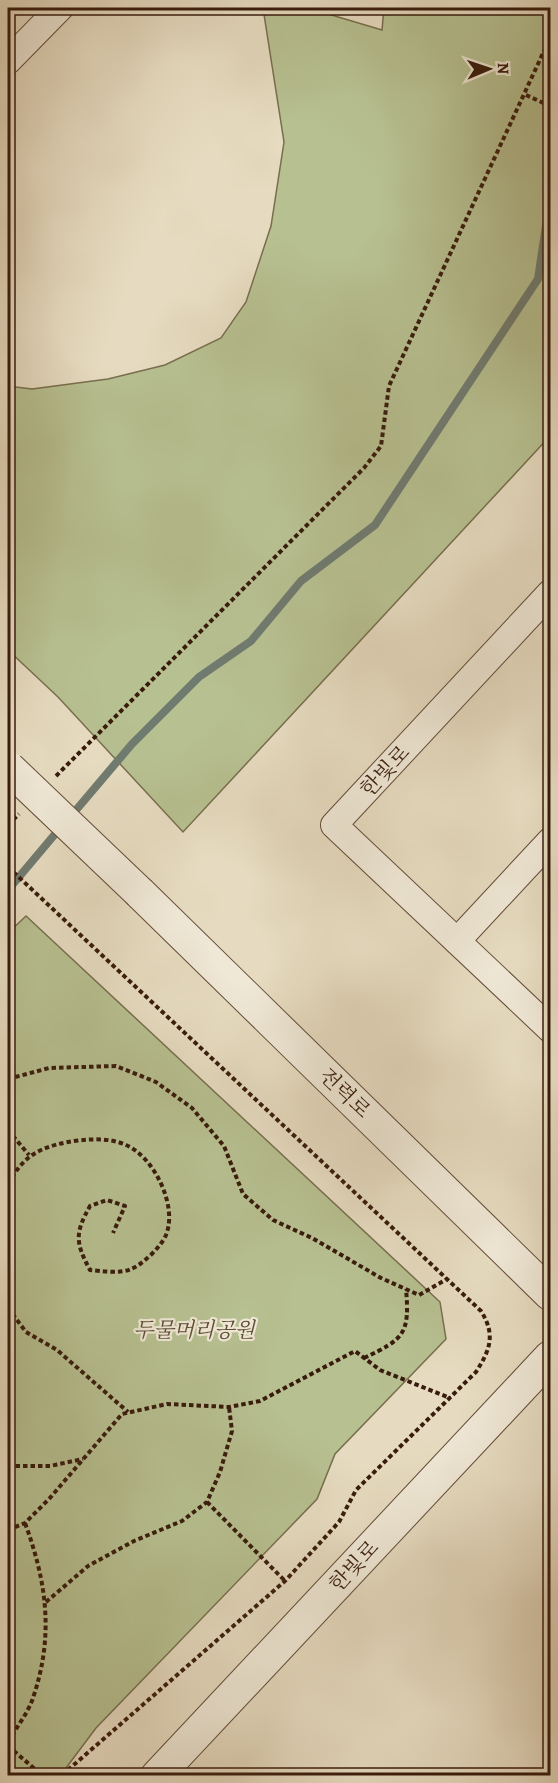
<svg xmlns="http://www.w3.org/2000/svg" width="558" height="1783" font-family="Alegreya,'Noto Serif KR',serif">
	<rect width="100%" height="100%" fill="#e6dbc0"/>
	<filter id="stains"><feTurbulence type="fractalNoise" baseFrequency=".00333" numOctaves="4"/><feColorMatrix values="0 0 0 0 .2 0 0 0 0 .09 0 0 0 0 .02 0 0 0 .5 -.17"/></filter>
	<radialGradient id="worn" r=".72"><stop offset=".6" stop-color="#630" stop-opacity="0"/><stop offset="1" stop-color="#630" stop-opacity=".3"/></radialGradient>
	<g fill="#b7c091" stroke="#786e4e" stroke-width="1.5">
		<polygon points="263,8 308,8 382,30 384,8 550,8 550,436 183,832 58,697 8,650 8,386 32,389 108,379 165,365 221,338 246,302 271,226 284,142"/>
		<polygon points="26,916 440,1302 446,1339 335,1454 317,1499 96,1728 60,1776 8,1775 8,933"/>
	</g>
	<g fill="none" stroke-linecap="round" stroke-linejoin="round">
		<g stroke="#707b70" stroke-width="8">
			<polyline points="71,816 132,744 199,677 251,641 301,581 375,525 538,279 550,199"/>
			<polyline points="8,890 61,827"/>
		</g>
		<defs>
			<g id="minor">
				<polyline points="8,61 60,8"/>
				<polyline points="550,593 334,825 550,1029"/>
				<polyline points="457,941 550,841"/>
			</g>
			<g id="tertiary">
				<polyline points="140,893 550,1294"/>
				<polyline points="157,1776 550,1357"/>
			</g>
		</defs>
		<use href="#minor" stroke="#644b39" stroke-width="28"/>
		<use href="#tertiary" stroke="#644b39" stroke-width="34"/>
		<g stroke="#381b0c" stroke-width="4" stroke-dasharray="4.5 3" stroke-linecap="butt">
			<polyline points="526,95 550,106"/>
			<polyline points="56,776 364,468 381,446 389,386 550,38"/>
			<polyline points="8,825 19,814"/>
			<path d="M8 867 481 1311C496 1335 490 1350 476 1372L356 1490 339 1522 285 1581 61 1776"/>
			<polyline points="8,1079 49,1068 116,1066 156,1082 192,1108 224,1146 243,1194 273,1220 312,1238 381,1278 419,1295 447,1279"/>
			<polyline points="8,1130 29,1155"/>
			<path d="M8 1184C23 1157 37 1148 68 1142 86 1139 109 1137 126 1145 154 1157 178 1206 166 1235 161 1247 142 1265 131 1269 120 1274 101 1271 90 1270 75 1242 75 1233 90 1206L107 1200 125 1206 113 1233"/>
			<polyline points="8,1308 26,1332 57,1350 128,1412"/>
			<path d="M364 1358C404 1339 410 1334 406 1289"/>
			<polyline points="8,1466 50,1466 83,1459"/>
			<polyline points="207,1502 285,1581"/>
			<polyline points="8,1530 25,1523 49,1499 122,1414 167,1404 229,1407 260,1401 355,1351 380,1370 450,1398"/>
			<polyline points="46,1602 88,1566 134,1541 182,1521 207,1502 220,1472 232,1431 229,1407"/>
			<path d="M8 1742C16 1728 28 1713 33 1698 54 1636 47 1583 25 1523"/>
			<polyline points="8,1746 43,1776"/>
		</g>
		<use href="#minor" stroke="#efe8d6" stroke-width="26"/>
		<use href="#tertiary" stroke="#efe8d6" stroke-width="32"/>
		<defs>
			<polyline id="tertiary-bridge" points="9,768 140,893"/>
		</defs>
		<use href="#tertiary-bridge" stroke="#644b39" stroke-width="34" stroke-linecap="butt"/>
		<use href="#tertiary-bridge" stroke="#efe8d6" stroke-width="32"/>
	</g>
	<g text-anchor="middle" stroke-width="4.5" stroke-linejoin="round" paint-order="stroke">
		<g font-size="21" fill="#381b0c" stroke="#efe8d6">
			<text transform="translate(385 771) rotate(-47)" y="7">한빛로</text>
			<text transform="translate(345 1093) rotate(44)" y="7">전력로</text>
			<text transform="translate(354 1566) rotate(-47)" y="7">한빛로</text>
		</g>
		<g font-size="21" font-style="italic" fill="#5e4d34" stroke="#efe8d6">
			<text x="194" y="1337">두물머리공원</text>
		</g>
	</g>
	<rect width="558" height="1783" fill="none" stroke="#e6dbc0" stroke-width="30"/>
	<rect x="9" y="9" width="540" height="1765" fill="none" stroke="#381b0c" stroke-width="3"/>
	<rect x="15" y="15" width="528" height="1753" fill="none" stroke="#381b0c" stroke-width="1.5"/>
	<g transform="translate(489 69) rotate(88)" stroke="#efe8d6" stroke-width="4.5" paint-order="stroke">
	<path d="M0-4.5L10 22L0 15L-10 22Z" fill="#381b0c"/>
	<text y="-9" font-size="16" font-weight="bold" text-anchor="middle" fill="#381b0c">N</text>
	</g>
	<rect width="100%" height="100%" filter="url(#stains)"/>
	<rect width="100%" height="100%" fill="url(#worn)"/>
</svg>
